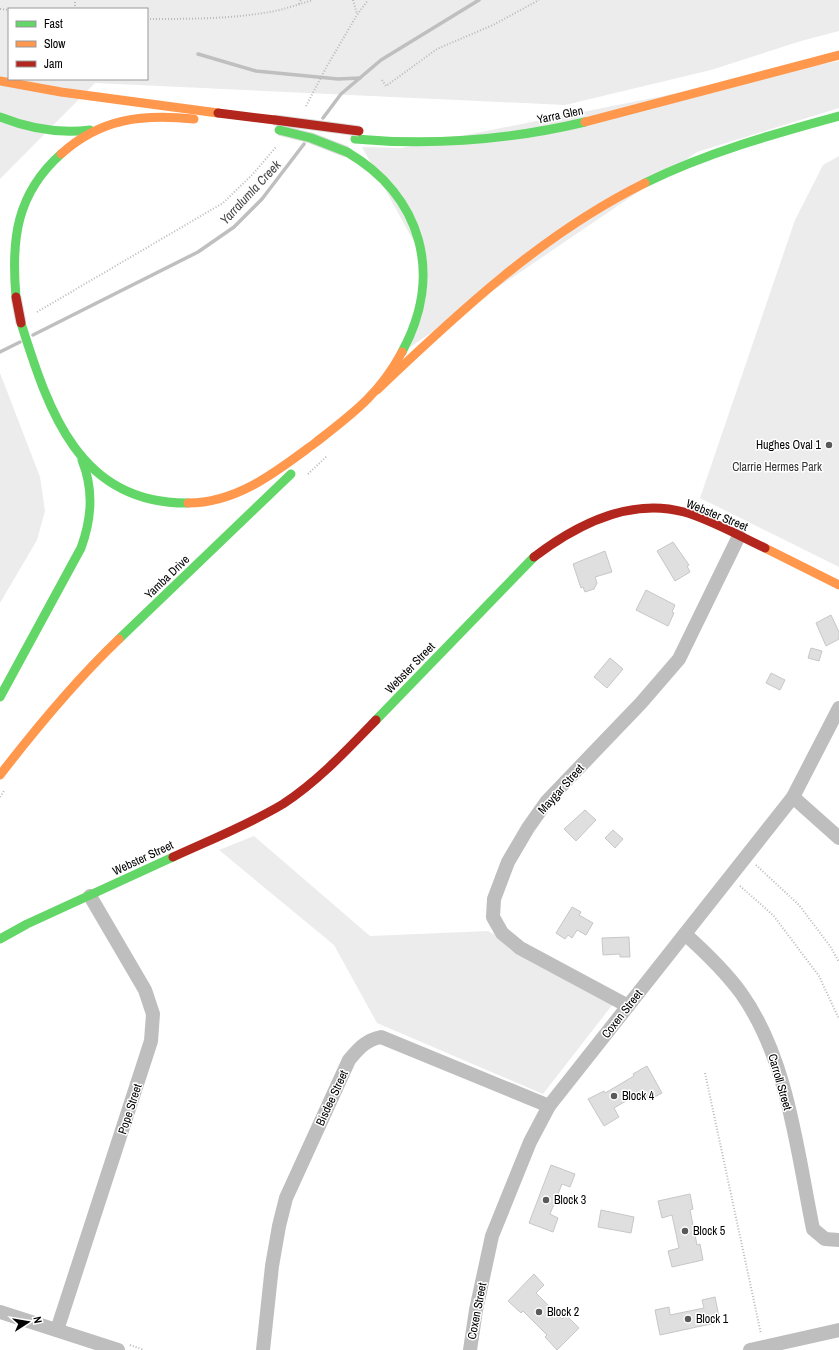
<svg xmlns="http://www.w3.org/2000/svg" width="839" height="1350" font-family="'Archivo Narrow',sans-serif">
	<rect width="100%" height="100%" fill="#fff"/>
	<g fill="#ececec" fill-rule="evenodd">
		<path d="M0 0H839V31L801 41 711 70 565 105 95 83 0 179ZM9 9H147V79H9Z"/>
		<polygon points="839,61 839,108 697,152 410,347 425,262 362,147 401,148"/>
		<polygon points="839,156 839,567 700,498 795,220 823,165"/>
		<polygon points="0,373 40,477 45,511 37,540 0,603"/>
		<polygon points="254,836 370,936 488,931 613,1004 543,1094 377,1023 334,945 219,850"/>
	</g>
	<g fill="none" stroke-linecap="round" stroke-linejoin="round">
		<g stroke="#bfbfbf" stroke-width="3.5">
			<polyline points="198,54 256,71 338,79 360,78"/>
			<polyline points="323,118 341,94 381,60 479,0"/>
			<polyline points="33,335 198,252 234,227 262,199 304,144"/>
			<polyline points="0,352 20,342"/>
		</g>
	</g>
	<g fill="#dfdfdf" stroke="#c7c7c7">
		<polygon points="673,542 689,565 687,566 690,572 675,581 657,551"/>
		<polygon points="605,551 612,572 595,577 597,583 594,589 585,592 583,587 581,588 573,564"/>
		<polygon points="646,590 675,605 672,612 674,613 668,626 636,610"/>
		<polygon points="831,615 839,632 839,639 826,646 816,623"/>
		<polygon points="811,648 822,651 819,661 808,658"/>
		<polygon points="610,658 623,669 607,688 594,677"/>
		<polygon points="771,673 785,680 780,690 766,683"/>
		<polygon points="585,810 596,820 576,841 564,829"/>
		<polygon points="613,830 623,839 615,848 605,838"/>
		<polygon points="572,907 581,912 579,915 593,923 586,935 577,930 572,938 568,935 565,939 556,933"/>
		<polygon points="629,937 630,957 620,957 620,954 603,955 602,938"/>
		<polygon points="647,1066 662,1093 649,1100 643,1091 614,1108 619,1117 604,1126 588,1099 604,1091 605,1093 634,1076 633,1074"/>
		<polygon points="551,1165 575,1174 570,1187 562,1184 550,1214 558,1218 553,1232 529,1223"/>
		<polygon points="690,1194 693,1209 690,1210 697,1245 700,1244 703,1260 672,1267 668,1251 679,1248 672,1215 662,1218 658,1201"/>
		<polygon points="601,1210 634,1217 631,1233 598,1227"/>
		<polygon points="534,1274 544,1285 536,1293 562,1319 566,1315 579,1328 557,1350 545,1337 547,1335 523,1311 521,1313 508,1301"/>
		<polygon points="715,1297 720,1322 660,1335 655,1310 669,1307 670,1315 704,1308 702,1300"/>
	</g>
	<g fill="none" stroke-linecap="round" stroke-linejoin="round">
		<g stroke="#b9b9b9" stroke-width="2" stroke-dasharray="1 2" stroke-linecap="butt">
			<polyline points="353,0 357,14"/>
			<polyline points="299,4 301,0"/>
			<polyline points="0,9 9,10"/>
			<polyline points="75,9 75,0"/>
			<path d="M147 19C190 19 233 19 275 11 288 8 300 4 313 0"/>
			<polyline points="382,80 386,86 437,49 493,25 539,0"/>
			<polyline points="306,106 327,66 357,15 368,0"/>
			<polyline points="37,312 223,203 253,174 276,147"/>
			<polyline points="308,474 327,456"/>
			<polyline points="0,797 4,791"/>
			<polyline points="756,865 799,905 830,946 839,962"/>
			<polyline points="740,886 773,915 819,976 839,1019"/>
			<polyline points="705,1073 761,1334"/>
			<polyline points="130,1345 144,1350"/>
		</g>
		<g stroke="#bebebe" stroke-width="14">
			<polyline points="793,797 839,838"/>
			<path d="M685 934C705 952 725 971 741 993 788 1059 797 1151 813 1229L825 1239 839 1240"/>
			<polyline points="628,1006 520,948 502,933 493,917 494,899 508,862 528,828 547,801 641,703 679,659 739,536"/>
			<polyline points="0,1312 118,1350"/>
			<polyline points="57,1330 151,1041 153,1014 145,990 90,896"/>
			<path d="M263 1350 272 1266 279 1226 286 1198 349 1060C359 1048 366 1040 381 1037L549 1106"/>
			<polyline points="470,1350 476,1310 492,1236 530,1142 549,1106 793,797 839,708"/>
			<polyline points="750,1350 839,1330"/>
		</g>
		<g stroke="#63d668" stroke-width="9">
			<path d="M0 117C30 129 58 134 90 130"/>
			<path d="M355 139C433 146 509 140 585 122"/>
			<path d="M347 152C422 196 444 275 402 352"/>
			<path d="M645 183C706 153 773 134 839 116"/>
			<path d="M16 297C11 240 16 194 61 154"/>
			<path d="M21 323C49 412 79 504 188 503"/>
			<polyline points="119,639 291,474"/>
			<path d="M0 697 81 548C92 518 94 490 82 460"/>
			<polyline points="376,720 534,557"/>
			<polyline points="0,939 27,924 173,857"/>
		</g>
		<g stroke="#ff974d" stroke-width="9">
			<polyline points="0,81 61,92 218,113"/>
			<polyline points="585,122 839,55"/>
			<path d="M61 154C101 118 142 114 194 119"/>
			<path d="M377 390C459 312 542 234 645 183"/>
			<path d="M188 503C238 503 277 471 315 443 352 414 379 395 402 352"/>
			<polyline points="765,548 839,585"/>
			<path d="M0 775C37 727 75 681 119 639"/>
		</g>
		<g stroke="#b3261e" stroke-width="9">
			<polyline points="218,113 275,120"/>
			<path d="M534 557C576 525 629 497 684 512 712 520 739 536 765 548"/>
			<path d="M173 857C210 840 248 825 283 804 318 781 347 750 376 720"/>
		</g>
		<defs>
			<polyline id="fast-bridge" points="279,130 311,138 347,152"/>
			<g id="jam-bridge">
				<polyline points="275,120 359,131"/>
				<polyline points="16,297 21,323"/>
			</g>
		</defs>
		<use href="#fast-bridge" stroke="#dbdbdb" stroke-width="11" stroke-linecap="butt"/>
		<use href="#jam-bridge" stroke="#dbdbdb" stroke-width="11" stroke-linecap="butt"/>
		<use href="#fast-bridge" stroke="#63d668" stroke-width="9"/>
		<use href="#jam-bridge" stroke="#b3261e" stroke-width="9"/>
	</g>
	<g fill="#595959" stroke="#fff" stroke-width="1.5">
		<circle cx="829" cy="445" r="4"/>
		<circle cx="614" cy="1096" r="4"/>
		<circle cx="546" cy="1200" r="4"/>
		<circle cx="685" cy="1231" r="4"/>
		<circle cx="539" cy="1312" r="4"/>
		<circle cx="688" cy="1319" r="4"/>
	</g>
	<g text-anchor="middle" stroke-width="3" stroke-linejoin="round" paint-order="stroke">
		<g font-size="12" fill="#000" stroke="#fff">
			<text transform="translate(560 115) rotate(-12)" y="4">Yarra Glen</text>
			<text transform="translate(717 515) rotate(22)" y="4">Webster Street</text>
			<text transform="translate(167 577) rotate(-44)" y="4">Yamba Drive</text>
			<text transform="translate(410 668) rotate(-46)" y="4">Webster Street</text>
			<text transform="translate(561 789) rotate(-48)" y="4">Maygar Street</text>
			<text transform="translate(143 858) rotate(-25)" y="4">Webster Street</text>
			<text transform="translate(622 1014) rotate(-52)" y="4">Coxen Street</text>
			<text transform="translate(780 1082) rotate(74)" y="4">Carroll Street</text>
			<text transform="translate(332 1098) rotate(-65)" y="4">Bisdee Street</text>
			<text transform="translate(130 1109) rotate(-72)" y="4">Pope Street</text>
			<text transform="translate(477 1311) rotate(-79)" y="4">Coxen Street</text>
		</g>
		<g font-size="12" fill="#000" stroke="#fff" text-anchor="start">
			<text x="821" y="449" text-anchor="end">Hughes Oval 1</text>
			<text x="622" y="1100">Block 4</text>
			<text x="554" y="1204">Block 3</text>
			<text x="693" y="1235">Block 5</text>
			<text x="547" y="1316">Block 2</text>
			<text x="696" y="1323">Block 1</text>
		</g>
		<g font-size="12" fill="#333" stroke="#fff">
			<text x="777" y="471">Clarrie Hermes Park</text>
		</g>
		<g font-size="13" font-style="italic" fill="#444" stroke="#fff">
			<text transform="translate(250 192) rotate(-47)" y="5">Yarralumla Creek</text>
		</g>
	</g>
	<rect x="8" y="8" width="140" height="72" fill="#ffffff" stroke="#999999"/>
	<rect x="16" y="21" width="20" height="6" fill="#63d668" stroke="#999999"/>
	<text x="44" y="28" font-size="12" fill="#000000">Fast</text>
	<rect x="16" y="41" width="20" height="6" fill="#ff974d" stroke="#999999"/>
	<text x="44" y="48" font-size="12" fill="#000000">Slow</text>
	<rect x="16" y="61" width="20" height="6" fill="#b3261e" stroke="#999999"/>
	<text x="44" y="68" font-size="12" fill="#000000">Jam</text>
	<g transform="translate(28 1322) rotate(78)" stroke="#ffffff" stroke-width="3" paint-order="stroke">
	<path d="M0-3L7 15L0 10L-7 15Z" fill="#000000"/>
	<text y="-6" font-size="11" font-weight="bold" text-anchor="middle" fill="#000000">N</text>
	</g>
</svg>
